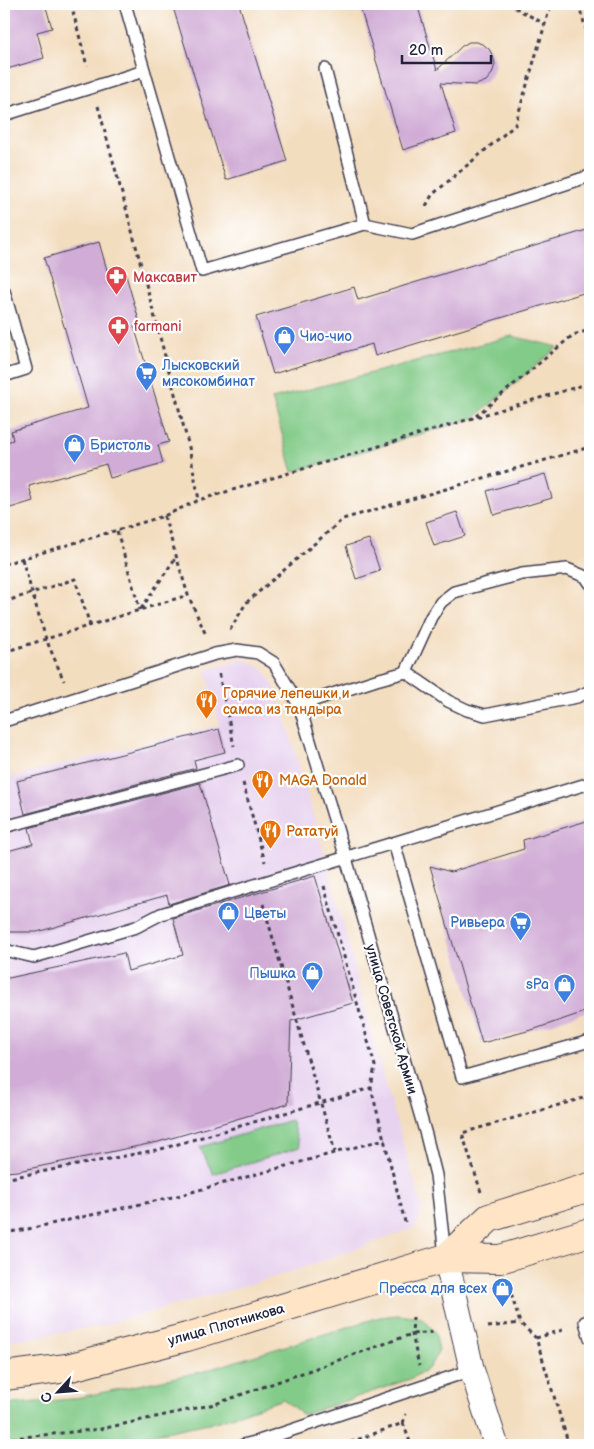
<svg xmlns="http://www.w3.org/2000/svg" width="594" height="1449" font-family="'Balsamiq Sans',sans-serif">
	<rect width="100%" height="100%" fill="#fff"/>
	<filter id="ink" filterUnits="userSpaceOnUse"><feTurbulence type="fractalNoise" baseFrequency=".02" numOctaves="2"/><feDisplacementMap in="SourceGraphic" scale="10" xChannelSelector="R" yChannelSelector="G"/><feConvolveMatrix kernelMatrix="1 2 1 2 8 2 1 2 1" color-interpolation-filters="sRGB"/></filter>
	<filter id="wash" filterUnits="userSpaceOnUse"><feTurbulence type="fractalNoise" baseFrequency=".0096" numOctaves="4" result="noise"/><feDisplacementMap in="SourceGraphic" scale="20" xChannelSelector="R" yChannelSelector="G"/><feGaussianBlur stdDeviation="1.12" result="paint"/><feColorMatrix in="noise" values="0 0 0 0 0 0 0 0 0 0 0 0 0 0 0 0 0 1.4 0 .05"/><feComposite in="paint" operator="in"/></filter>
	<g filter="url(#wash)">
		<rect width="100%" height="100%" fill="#f3ddbf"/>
		<polygon fill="#e7d2ef" points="245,659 264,670 274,687 283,710 327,863 383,1076 422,1207 420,1219 414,1228 294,1271 209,1296 100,1326 4,1342 4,779 220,725 206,670"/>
		<g fill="#82cb88" stroke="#527662">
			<polygon points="512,336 558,347 474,418 293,472 272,399"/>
			<polygon points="291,1120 300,1147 213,1174 200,1147"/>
			<polygon points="397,1315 422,1318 435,1332 439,1350 429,1368 410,1379 303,1415 283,1399 219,1421 100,1445 4,1445 4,1405 71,1399 201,1372 380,1317"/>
		</g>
		<g id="blocks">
			<g fill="#d0acd6">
				<polygon points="4,4 45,4 52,28 37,32 44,58 4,70"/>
				<polygon points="172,4 239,4 287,161 226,180"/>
				<polygon points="359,4 417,4 437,70 462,46 469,42 477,42 484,45 489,49 493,56 495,64 492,74 486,81 476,85 441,83 456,133 403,150"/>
				<polygon points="590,229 590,291 375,356 372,344 273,374 256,317 354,287 358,300"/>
				<polygon points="99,242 109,277 125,272 140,324 134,326 169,442 158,445 163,463 110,478 106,464 29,486 33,501 4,510 4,443 13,440 11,431 88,408 44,258"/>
				<polygon points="545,474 552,498 494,515 487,491"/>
				<polygon points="457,512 465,536 434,546 426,522"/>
				<polygon points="369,539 380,571 356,579 346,546"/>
				<polygon points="219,729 225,752 194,760 196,768 25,814 17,781"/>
				<polygon points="200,783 230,885 169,904 167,895 37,932 4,932 4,852 33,844 29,828"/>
				<polygon points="590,820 590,1010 535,1029 482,1043 430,866 451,872 524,849 523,840"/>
				<polygon points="315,876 353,1003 291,1021 288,1104 158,1142 18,1171 4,1172 4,979 124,953 128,971 183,955 173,918"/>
			</g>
		</g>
	</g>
	<g filter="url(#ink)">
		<use href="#blocks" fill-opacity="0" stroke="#413e4f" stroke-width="1"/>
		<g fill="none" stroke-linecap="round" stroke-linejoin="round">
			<defs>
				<g id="service">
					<polyline points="125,4 202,271 365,224 412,234 590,176"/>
					<polyline points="325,69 365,224"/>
					<polyline points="4,115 144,71"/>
					<polyline points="4,291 26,369 4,376"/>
					<polyline points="406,672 431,617 441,602 454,592 522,574 567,569 586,577 590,583"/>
					<polyline points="406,672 448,701 467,710 485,715 577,697 590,691"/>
					<polyline points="299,705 376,680 406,672"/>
					<polyline points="4,721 215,654 237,650 258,653 274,663 299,705 346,858 426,1135 436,1175 445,1255"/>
					<polyline points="4,827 238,765"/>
					<polyline points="394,843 462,1077 590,1041"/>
					<polyline points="4,950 34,957 136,927 161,914 232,892 590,783"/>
					<polyline points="585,1322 590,1338"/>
					<polyline points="243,1445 259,1441 472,1370"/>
				</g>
				<polyline id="minor" points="446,1258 472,1370 496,1445"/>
				<g id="secondary">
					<polyline points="446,1258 489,1218 590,1187"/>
					<polyline points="4,1376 67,1368 187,1337 446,1258 500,1259 590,1232"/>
				</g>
			</defs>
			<use href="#service" stroke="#413e4f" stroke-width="14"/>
			<use href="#minor" stroke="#413e4f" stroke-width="26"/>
			<use href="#secondary" stroke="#413e4f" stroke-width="30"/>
			<g stroke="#413e4f" stroke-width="3" stroke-dasharray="4 4" stroke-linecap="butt">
				<polyline points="71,4 87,66"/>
				<polyline points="508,4 545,24"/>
				<polyline points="578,4 590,41"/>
				<polyline points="98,106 127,212 189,447 199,500"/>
				<polyline points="426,206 432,195 515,125 551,4"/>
				<polyline points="476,416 573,335 590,330"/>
				<polyline points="164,516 188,595 206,635"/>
				<polyline points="117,531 140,610"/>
				<polyline points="22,559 46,639 64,681"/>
				<polyline points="4,564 164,516 199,500 590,383"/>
				<polyline points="4,602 75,579 90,625"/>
				<polyline points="141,609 176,557"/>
				<polyline points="4,627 11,650"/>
				<polyline points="230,630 246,603 343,519 590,447"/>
				<polyline points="4,652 188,595"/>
				<polyline points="219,674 234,746"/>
				<polyline points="243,783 265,862"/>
				<polyline points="324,886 375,1066 371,1088 405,1222"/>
				<polyline points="263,904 335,1152"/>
				<polyline points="4,1179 161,1149 371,1088"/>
				<polyline points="481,1192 462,1133 590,1096"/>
				<polyline points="4,1233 28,1229 177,1196 385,1139"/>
				<polyline points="509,1287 520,1323 536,1338 569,1445"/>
				<polyline points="413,1317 412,1334 419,1366"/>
				<polyline points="488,1327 520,1323"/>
				<polyline points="536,1338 566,1329"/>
				<polyline points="403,1423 406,1414"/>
				<polyline points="4,1439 101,1429 215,1404 412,1334 435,1332"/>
				<polyline points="343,1445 403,1423 411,1445"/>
			</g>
			<use href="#service" stroke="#fff" stroke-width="11"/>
			<use href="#minor" stroke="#fff" stroke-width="24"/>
			<use href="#secondary" stroke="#ffe4c6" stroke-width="28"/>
		</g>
	</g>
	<defs>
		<symbol id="pharmacy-pin" viewBox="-11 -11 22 30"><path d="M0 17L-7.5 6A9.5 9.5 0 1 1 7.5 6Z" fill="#e0444e" stroke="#fff"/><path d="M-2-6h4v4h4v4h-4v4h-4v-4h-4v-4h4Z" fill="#fff"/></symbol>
		<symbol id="shop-pin" viewBox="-11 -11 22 30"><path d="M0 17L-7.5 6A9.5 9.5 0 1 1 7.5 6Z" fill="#3f7fe0" stroke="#fff"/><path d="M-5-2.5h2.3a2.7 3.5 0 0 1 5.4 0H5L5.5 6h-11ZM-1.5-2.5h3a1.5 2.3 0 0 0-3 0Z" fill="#fff"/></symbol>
		<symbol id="supermarket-pin" viewBox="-11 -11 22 30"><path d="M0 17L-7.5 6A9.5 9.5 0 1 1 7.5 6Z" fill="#3f7fe0" stroke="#fff"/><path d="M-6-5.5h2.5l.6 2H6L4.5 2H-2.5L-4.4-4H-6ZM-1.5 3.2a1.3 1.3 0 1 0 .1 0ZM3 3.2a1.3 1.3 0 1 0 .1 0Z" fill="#fff"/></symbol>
		<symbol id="restaurant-pin" viewBox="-11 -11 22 30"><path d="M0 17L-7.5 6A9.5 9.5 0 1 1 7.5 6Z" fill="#e8710a" stroke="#fff"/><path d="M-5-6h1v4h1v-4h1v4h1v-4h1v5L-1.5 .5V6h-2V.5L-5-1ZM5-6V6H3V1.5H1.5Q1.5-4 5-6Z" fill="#fff"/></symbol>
	</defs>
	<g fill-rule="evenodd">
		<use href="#pharmacy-pin" x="104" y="264" width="25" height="34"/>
		<use href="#pharmacy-pin" x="106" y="314" width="25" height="34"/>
		<use href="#shop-pin" x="272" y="324" width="25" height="34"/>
		<use href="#supermarket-pin" x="134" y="360" width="25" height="34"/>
		<use href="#shop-pin" x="62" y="432" width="25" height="34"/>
		<use href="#restaurant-pin" x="194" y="688" width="25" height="34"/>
		<use href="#restaurant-pin" x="250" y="768" width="25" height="34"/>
		<use href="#restaurant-pin" x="258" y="818" width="25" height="34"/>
		<use href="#shop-pin" x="216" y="900" width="25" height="34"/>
		<use href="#supermarket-pin" x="508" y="910" width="25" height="34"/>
		<use href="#shop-pin" x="300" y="960" width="25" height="34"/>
		<use href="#shop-pin" x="552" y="972" width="25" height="34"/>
		<use href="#shop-pin" x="490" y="1276" width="25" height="34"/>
	</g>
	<g text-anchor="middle" stroke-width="4.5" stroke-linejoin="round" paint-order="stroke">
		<g font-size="14" fill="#be3a42" stroke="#fff" text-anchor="start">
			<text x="133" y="282">Максавит</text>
			<text x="134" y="331">farmani</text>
		</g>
		<g font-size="14" fill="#366cbe" stroke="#fff" text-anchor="start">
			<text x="300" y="341">Чио-чио</text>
			<text x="162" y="370">Лысковский<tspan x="162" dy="16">мясокомбинат</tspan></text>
			<text x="90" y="450">Бристоль</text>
			<text x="244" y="918">Цветы</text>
			<text x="505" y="927" text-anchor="end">Ривьера</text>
			<text x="296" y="978" text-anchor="end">Пышка</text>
			<text x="549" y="989" text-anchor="end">sPa</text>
			<text x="487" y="1293" text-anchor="end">Пресса для всех</text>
		</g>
		<g font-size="14" fill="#c56008" stroke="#fff" text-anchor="start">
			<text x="223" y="698">Горячие лепешки и<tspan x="223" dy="16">самса из тандыра</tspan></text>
			<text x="279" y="785">MAGA Donald</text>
			<text x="286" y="836">Рататуй</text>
		</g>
		<g font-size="14" fill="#22223b" stroke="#fff">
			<text transform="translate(392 1019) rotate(74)" y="5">улица Советской Армии</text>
			<text transform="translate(226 1324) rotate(-16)" y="5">улица Плотникова</text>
		</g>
	</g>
	<rect width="594" height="1449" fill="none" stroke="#fff" stroke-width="20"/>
	<g transform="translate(58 1392) rotate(244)" stroke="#ffffff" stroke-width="4" paint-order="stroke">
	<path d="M0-4L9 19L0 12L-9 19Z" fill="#22223b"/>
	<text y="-8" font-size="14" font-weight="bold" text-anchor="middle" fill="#22223b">С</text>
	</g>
	<path d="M402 55v8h89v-8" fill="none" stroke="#22223b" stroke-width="2.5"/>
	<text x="409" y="55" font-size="15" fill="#22223b" stroke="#ffffff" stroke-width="4" paint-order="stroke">20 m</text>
</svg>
